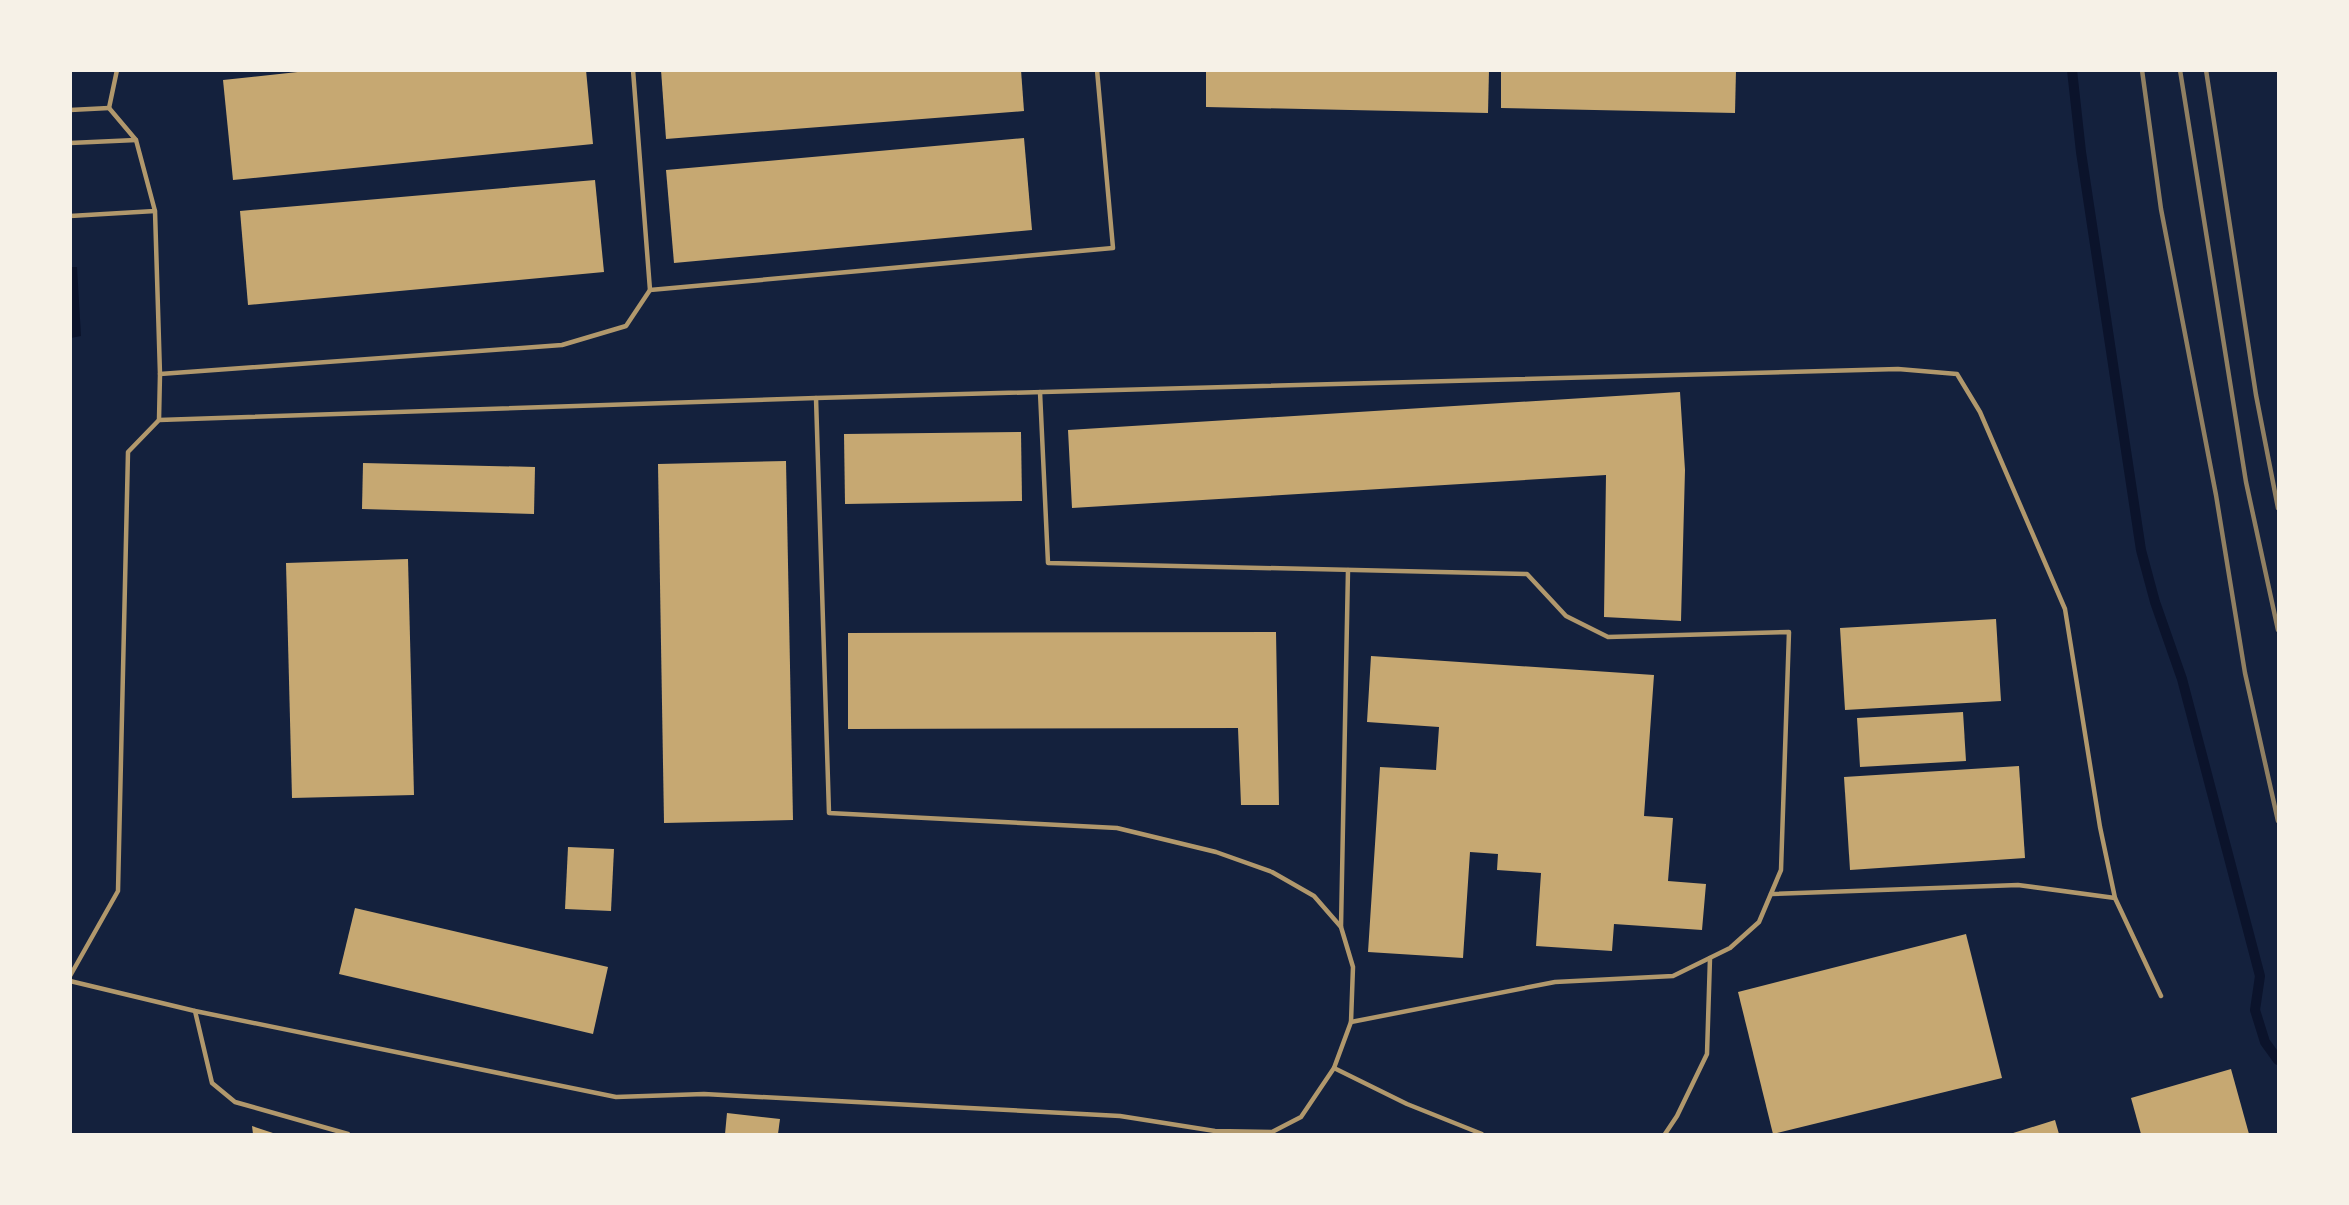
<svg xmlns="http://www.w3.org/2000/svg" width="2349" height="1205" font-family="'PT Sans',sans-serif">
	<rect width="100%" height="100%" fill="#14213d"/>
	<polygon fill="#0b132b" points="71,267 77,267 81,336 71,338"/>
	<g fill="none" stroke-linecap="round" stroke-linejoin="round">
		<polyline stroke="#0b132b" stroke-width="10" points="2072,70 2081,152 2141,550 2155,602 2182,679 2260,976 2255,1010 2265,1042 2278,1060"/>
	</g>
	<g fill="#c6a872">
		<polygon points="316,70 586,70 593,144 233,180 223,80"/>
		<polygon points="661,70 1021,70 1024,111 666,139"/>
		<polygon points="1206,70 1489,70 1488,113 1206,107"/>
		<polygon points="1501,70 1736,70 1735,113 1501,108"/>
		<polygon points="1024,138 1032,230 674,263 666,170"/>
		<polygon points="595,180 604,272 248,305 240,211"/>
		<polygon points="1680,392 1685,470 1681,621 1604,617 1606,475 1072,508 1068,430"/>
		<polygon points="1021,432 1022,501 845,504 844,434"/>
		<polygon points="786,461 793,820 664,823 658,464"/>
		<polygon points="363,463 535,467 534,514 362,509"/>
		<polygon points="408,559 414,795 292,798 286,563"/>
		<polygon points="1996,619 2001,701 1845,710 1840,628"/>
		<polygon points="1276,632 1279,805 1241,805 1238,728 848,729 848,633"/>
		<polygon points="1371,656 1654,675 1644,816 1673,818 1668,881 1706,884 1702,930 1614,924 1612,951 1536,946 1541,873 1497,870 1498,854 1470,852 1463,958 1368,952 1380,767 1436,770 1439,727 1367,722"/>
		<polygon points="1963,712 1966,761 1860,767 1857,718"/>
		<polygon points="2019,766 2025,858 1850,870 1844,777"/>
		<polygon points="568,847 614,849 611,911 565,909"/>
		<polygon points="355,908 608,967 593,1034 339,974"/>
		<polygon points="1966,934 2002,1078 1773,1134 1738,992"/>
		<polygon points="2231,1069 2249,1134 2141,1134 2131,1098"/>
		<polygon points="727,1113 780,1119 778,1134 725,1134"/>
		<polygon points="2055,1120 2059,1134 2010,1134"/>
		<polygon points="252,1126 276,1134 253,1134"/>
	</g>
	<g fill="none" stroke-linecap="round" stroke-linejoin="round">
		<g stroke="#b1986c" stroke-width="4.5">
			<polyline points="109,108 117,70"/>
			<polyline points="70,110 109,108"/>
			<polyline points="70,143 136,140 109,108"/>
			<polyline points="155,211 160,374 159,420"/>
			<polyline points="70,216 155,211 136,140"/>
			<polyline points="650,290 1113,248 1097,70"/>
			<polyline points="160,374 562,345 626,326 650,290 633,70"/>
			<polyline points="1040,392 1048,563 1527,574 1566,616 1608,637 1789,632 1781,870 1759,922 1730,948 1673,976 1555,982 1351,1022"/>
			<polyline points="1771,894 2018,885 2115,898"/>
			<polyline points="1341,927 1348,570"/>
			<polyline points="70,976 118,891 128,452 159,420 816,398 1898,369 1957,374 1980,412 2065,609 2100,827 2115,898 2161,996"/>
			<polyline points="70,981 195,1011 616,1097 704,1094 950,1107 1120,1116 1215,1131 1272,1132 1301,1117 1334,1068 1351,1022 1353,967 1341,927 1314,896 1272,872 1216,852 1117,828 829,813 816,398"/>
			<polyline points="195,1011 212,1083 235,1102 348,1134"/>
			<polyline points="1334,1068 1407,1104 1482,1134"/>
			<polyline points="1665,1134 1677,1116 1707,1054 1710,958"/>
		</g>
		<g stroke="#918062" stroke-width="4.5">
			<polyline points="2142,70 2161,209 2216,495 2245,673 2278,821"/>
			<polyline points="2180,70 2246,482 2278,630"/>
			<polyline points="2206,70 2256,395 2278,508"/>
		</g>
	</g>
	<rect width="2349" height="1205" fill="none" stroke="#f6f1e7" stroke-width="144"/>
</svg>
